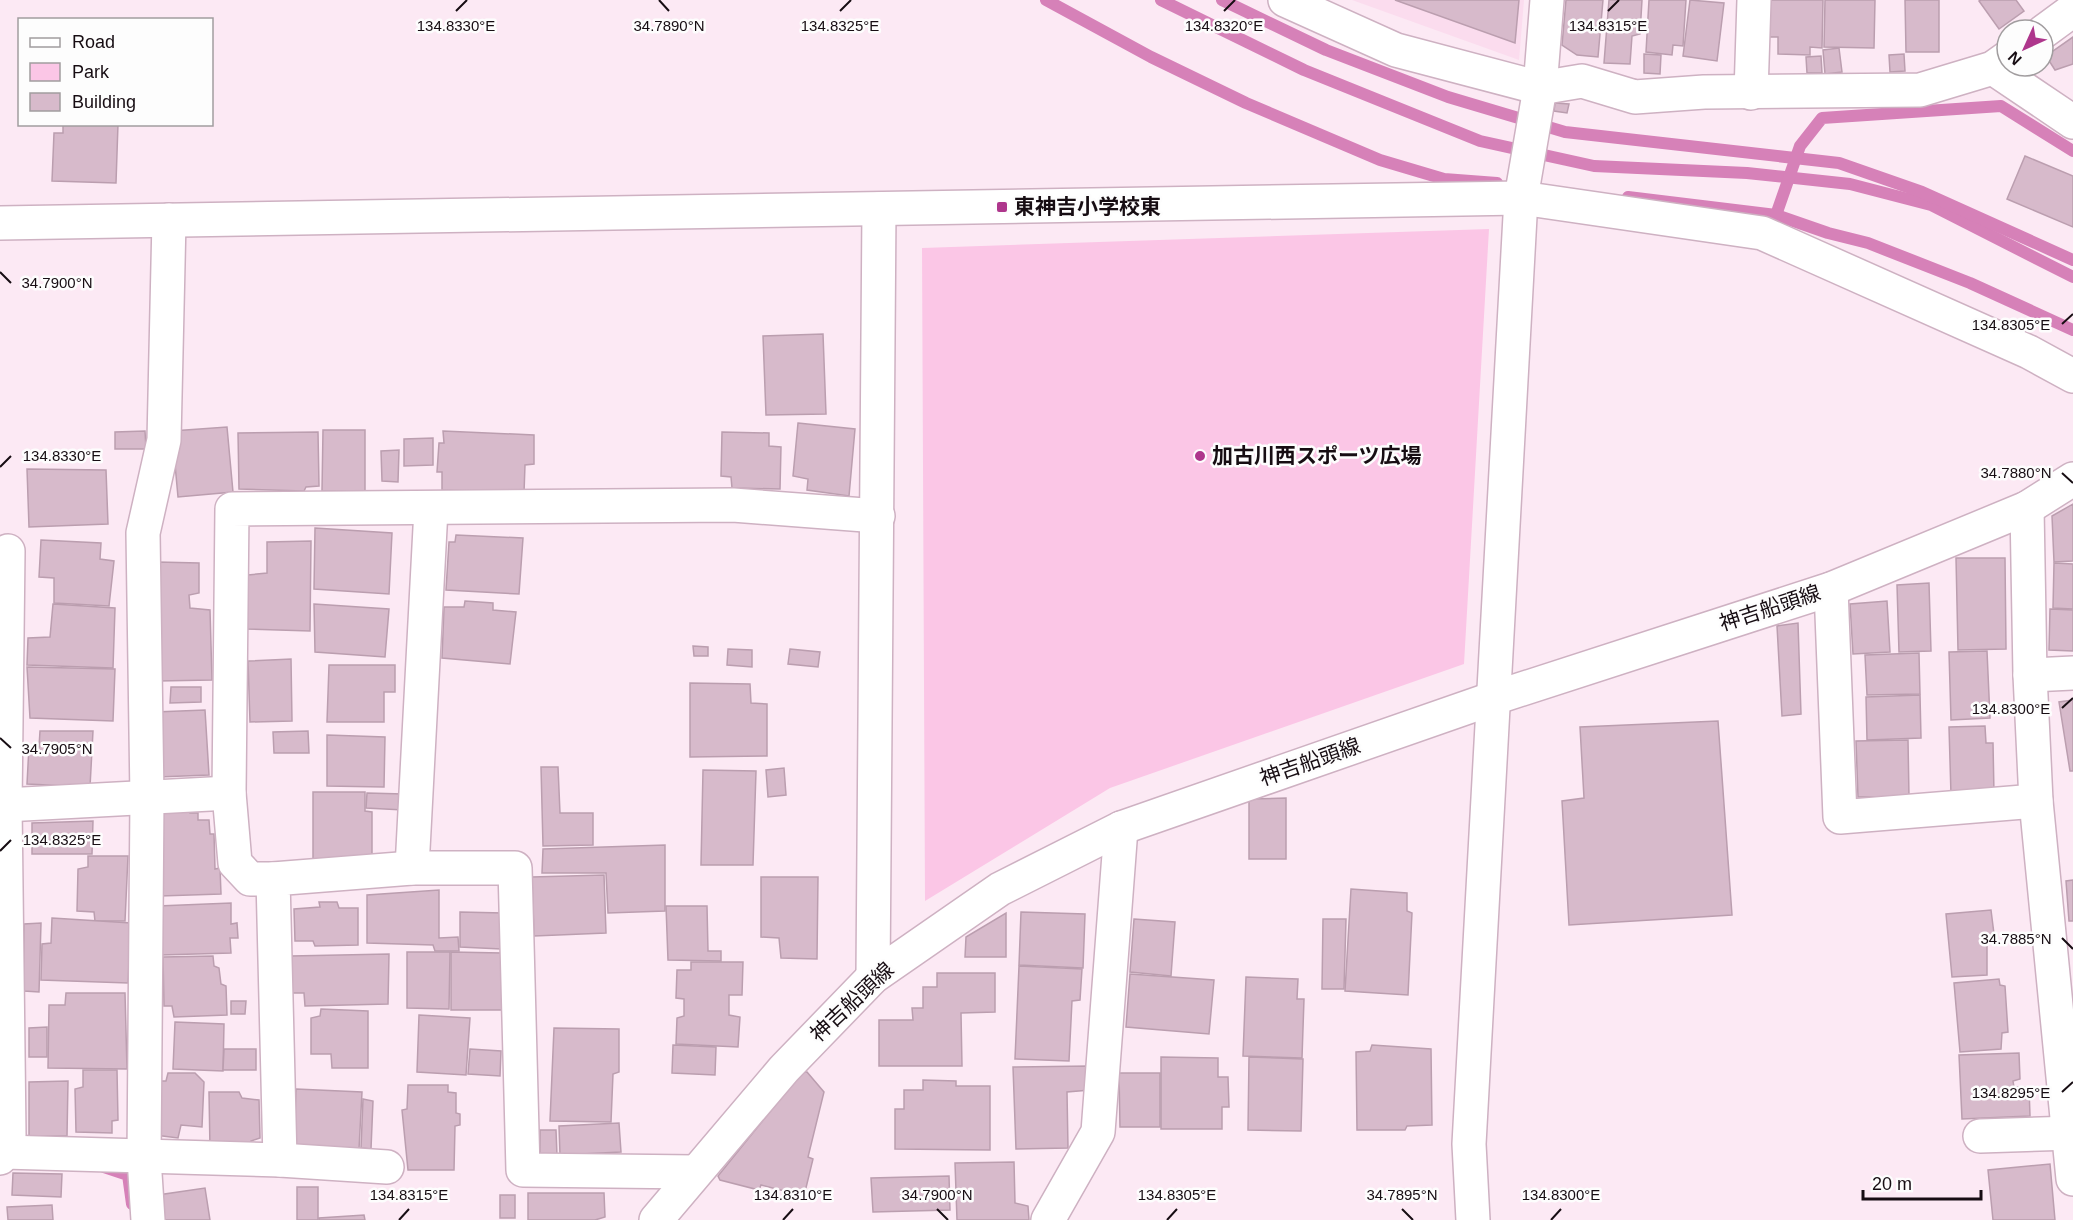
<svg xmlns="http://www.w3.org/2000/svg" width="2073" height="1220" font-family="Arial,'Noto Sans JP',sans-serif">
	<rect width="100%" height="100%" fill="#fce9f4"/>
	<polygon fill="#fbdcee" points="1352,0 1524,0 1519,60"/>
	<polygon fill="#fbc6e6" points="1489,229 1464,664 1110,788 925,901 922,248"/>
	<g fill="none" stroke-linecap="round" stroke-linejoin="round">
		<g stroke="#d681b8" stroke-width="12">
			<polyline points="1046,0 1151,57 1246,103 1380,160 1444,179 1497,183"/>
			<polyline points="1161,0 1304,70 1480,141 1594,166 1747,173 1850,184 1931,205 2073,277"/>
			<polyline points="1222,0 1326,50 1448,97 1565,132 1839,163 1922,192 2073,260"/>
			<polyline points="1628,197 1776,215 1828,233 1868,243 1970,283 2073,330"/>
			<polyline points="1776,215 1800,146 1822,118 2001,106 2073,151"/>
			<polyline points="104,1167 128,1175 132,1204"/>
		</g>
	</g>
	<g fill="#d7bacb" stroke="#bb9eaf" stroke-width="1.5">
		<polygon points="1395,0 1519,0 1515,43"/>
		<polygon points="1566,0 1603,0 1598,57 1577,55 1562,45"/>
		<polygon points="1609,0 1642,0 1640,34 1632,36 1630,64 1604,63"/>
		<polygon points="1649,0 1686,0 1683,46 1673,45 1672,55 1646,52"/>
		<polygon points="1690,0 1724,3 1717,61 1683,56"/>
		<polygon points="1767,0 1823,0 1822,48 1810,47 1810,55 1778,54 1778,37 1766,37"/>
		<polygon points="1825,0 1875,0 1874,48 1824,47"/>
		<polygon points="1905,0 1939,0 1939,52 1906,52"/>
		<polygon points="1981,0 2016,0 2024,11 1999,29 1979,1"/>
		<polygon points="2073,37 2073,64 2055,70 2046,56"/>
		<polygon points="1839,48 1842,72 1825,74 1823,50"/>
		<polygon points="1644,54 1661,55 1660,74 1644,73"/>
		<polygon points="1904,54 1905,71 1890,72 1889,55"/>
		<polygon points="1821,56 1822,73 1807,73 1806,57"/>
		<polygon points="1555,103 1569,104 1567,113 1554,111"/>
		<polygon points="63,124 118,124 116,183 52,181 54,133 63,133"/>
		<polygon points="2025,156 2073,176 2073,227 2007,199"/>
		<polygon points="823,334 826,414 766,415 763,336"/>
		<polygon points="798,423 855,429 849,496 807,490 808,479 793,476"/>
		<polygon points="227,427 233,492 178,497 172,431"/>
		<polygon points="323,430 365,430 365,491 322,491"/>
		<polygon points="145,431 146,449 115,449 115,432"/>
		<polygon points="443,431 534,435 534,464 525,465 524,493 442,490 442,472 437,472 439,443 444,443"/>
		<polygon points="318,432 319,486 306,487 304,491 239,489 238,433"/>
		<polygon points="722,432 769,433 769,446 781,447 780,489 732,488 731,477 721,476"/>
		<polygon points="433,438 433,465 404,466 404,439"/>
		<polygon points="399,450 398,482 382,481 381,451"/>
		<polygon points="27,469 106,470 108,524 29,527"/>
		<polygon points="2073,504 2073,561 2054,562 2052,516"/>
		<polygon points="315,528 392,533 389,594 314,589"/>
		<polygon points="456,535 523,538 519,594 446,590 449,542 455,542"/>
		<polygon points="41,540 101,543 100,559 114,561 109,606 54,603 54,578 39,577"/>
		<polygon points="311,541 310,631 247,629 248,575 267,573 267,542"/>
		<polygon points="1956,558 2005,558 2006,649 1958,650"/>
		<polygon points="157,562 199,563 199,593 189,595 190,608 210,610 212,680 158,681"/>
		<polygon points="2054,563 2073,564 2073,609 2053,608"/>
		<polygon points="1929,583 1931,651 1899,652 1897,585"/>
		<polygon points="465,601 493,603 493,610 516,612 510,664 442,658 444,607 464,607"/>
		<polygon points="1887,601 1890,652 1853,654 1850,604"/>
		<polygon points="53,604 115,608 113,668 27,665 28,638 50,637"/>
		<polygon points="314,604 389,609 385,657 315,652"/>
		<polygon points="2050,609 2073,610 2073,651 2049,650"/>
		<polygon points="1798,623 1801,714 1782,716 1777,626"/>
		<polygon points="693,646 708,647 708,656 694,656"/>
		<polygon points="728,649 752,650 752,667 727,665"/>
		<polygon points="790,649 820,652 818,667 788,664"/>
		<polygon points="1987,651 1990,718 1951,720 1949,652"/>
		<polygon points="1919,653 1920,694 1867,695 1865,655"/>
		<polygon points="291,659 292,721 250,722 248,661"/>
		<polygon points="329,665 395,665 395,692 384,692 384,722 327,722"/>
		<polygon points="27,667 115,669 113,721 30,718"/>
		<polygon points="690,683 750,684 751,703 767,704 767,756 690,757"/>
		<polygon points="171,687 201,687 201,702 170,703"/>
		<polygon points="1920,695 1921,738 1867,740 1866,697"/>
		<polygon points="2073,700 2073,771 2070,771 2059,702"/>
		<polygon points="205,710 209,775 158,777 155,712"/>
		<polygon points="1718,721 1732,915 1569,925 1562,801 1584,798 1580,727"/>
		<polygon points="1985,726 1986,743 1993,743 1994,794 1951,795 1949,727"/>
		<polygon points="40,731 93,731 90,787 27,784 29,746 39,747"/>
		<polygon points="308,731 309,753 274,753 273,732"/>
		<polygon points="327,735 385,737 384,787 327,786"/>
		<polygon points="1908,740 1909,797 1858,797 1856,741"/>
		<polygon points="541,767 558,767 560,813 593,813 593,845 543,846"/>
		<polygon points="784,768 786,795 768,797 766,770"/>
		<polygon points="703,770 756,771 753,865 701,865"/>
		<polygon points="313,792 365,792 365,811 372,812 372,860 313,862"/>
		<polygon points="367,793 403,794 403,810 366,808"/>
		<polygon points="1286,798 1286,859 1249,859 1249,799"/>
		<polygon points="190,809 190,813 198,813 198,820 209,820 210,834 214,834 215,869 220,868 221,894 160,896 157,810"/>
		<polygon points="93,821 92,854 32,854 32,823"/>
		<polygon points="665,845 665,911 608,913 606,873 542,873 543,849"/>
		<polygon points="88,856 128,856 125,921 95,921 94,912 77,911 78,869 88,867"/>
		<polygon points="604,875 606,933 534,936 532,877"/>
		<polygon points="761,877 818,877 817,959 781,958 779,938 761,937"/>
		<polygon points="2073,880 2073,921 2069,921 2066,881"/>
		<polygon points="1351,889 1407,893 1407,911 1412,913 1408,995 1345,991"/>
		<polygon points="439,890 439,938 458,937 459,951 435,951 433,945 367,943 367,895"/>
		<polygon points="319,902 337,902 339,908 358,908 358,945 315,946 313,941 295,941 294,909 320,907"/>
		<polygon points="231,903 231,924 237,923 238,938 230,938 231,953 160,955 158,906"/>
		<polygon points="666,906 707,906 708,951 721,951 721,961 668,960"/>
		<polygon points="1991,910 1995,942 1987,944 1987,975 1952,977 1946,914"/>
		<polygon points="460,912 503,913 501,949 460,947"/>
		<polygon points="1021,912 1085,914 1083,968 1019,965"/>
		<polygon points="1006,913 1006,957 965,957 966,937"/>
		<polygon points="52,918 131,923 128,983 41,980 42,944 51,943"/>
		<polygon points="1134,919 1175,922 1171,976 1130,972"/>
		<polygon points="1323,919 1346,919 1344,989 1322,989"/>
		<polygon points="41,923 39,992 24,991 24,924"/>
		<polygon points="407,952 450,952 449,1009 407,1008"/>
		<polygon points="451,952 502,953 502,1010 451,1010"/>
		<polygon points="389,954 388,1004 305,1006 304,993 292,993 291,956"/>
		<polygon points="213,956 214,966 219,968 221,984 226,986 227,1015 174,1017 172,1006 164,1006 163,957"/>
		<polygon points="691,962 743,962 742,995 729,995 729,1015 740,1017 738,1047 676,1044 677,1018 684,1016 684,999 676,998 677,970 691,970"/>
		<polygon points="1019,966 1082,969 1080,1000 1072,1001 1069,1061 1015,1059"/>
		<polygon points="937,973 995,973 995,1012 961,1013 962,1066 879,1066 879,1020 913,1020 912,1008 923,1008 923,987 937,987"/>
		<polygon points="1130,974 1214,980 1209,1034 1126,1027"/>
		<polygon points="1246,977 1298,979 1297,999 1304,999 1302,1058 1243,1056"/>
		<polygon points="1999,979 2000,985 2005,986 2008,1032 2002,1033 2001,1049 1960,1052 1954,983"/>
		<polygon points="66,993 125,993 127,1069 48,1068 49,1005 65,1005"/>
		<polygon points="231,1001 246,1001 245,1014 231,1014"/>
		<polygon points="321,1009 368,1011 368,1068 332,1068 331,1054 311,1054 311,1018 320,1016"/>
		<polygon points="419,1015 470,1018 466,1075 417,1072"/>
		<polygon points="175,1022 224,1024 223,1071 173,1069"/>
		<polygon points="47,1027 47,1057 29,1057 29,1028"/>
		<polygon points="554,1028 619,1029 619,1072 613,1074 611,1122 550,1121"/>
		<polygon points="673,1045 716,1047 715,1075 672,1073"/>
		<polygon points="1372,1045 1431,1049 1432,1125 1407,1126 1405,1130 1357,1130 1356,1052 1370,1051"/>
		<polygon points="224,1049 256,1049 256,1070 223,1070"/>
		<polygon points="470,1049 501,1051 500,1076 468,1074"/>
		<polygon points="2019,1053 2020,1079 2013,1081 2014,1087 2029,1087 2030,1116 1962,1119 1959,1055"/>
		<polygon points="1161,1057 1218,1058 1218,1077 1228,1077 1229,1107 1222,1107 1222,1129 1161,1129"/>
		<polygon points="1249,1057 1303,1059 1301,1131 1248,1130"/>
		<polygon points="1089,1066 1090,1090 1067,1092 1068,1148 1016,1149 1013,1067"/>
		<polygon points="83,1070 117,1070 118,1120 112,1121 112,1133 76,1132 75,1089 83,1087"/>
		<polygon points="802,1072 807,1072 824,1092 808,1157 813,1159 804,1196 761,1185 759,1190 720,1180 718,1176"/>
		<polygon points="168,1073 195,1073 204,1082 202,1127 181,1125 178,1138 155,1135 155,1081 166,1081"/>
		<polygon points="1119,1073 1160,1073 1160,1127 1120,1127"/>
		<polygon points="923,1080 956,1081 956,1086 990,1086 990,1150 895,1149 895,1109 904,1109 904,1090 923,1090"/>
		<polygon points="68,1081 67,1136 29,1136 29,1082"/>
		<polygon points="408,1085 448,1085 448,1092 456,1093 456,1113 460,1114 460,1125 455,1126 454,1170 408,1170 402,1110 407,1109"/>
		<polygon points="296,1089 362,1092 359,1149 294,1146"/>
		<polygon points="209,1092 239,1092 242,1098 259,1100 260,1138 251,1141 251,1150 210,1149"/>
		<polygon points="363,1099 373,1101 371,1149 361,1148"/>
		<polygon points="619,1123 621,1152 560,1155 559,1126"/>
		<polygon points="540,1130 556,1130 557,1156 540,1157"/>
		<polygon points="1014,1162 1015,1203 1028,1206 1029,1220 957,1220 955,1163"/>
		<polygon points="2050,1164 2055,1220 1993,1220 1988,1170"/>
		<polygon points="13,1173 62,1174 61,1197 12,1195"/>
		<polygon points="949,1176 950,1210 873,1212 871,1178"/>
		<rect x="297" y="1187" width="21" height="33"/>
		<polygon points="205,1188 210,1220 162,1220 158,1195"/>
		<polygon points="528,1193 604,1193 605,1217 595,1220 528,1220"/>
		<rect x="500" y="1195" width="15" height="23"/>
		<polygon points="52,1205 53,1220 8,1220 7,1207"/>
		<polygon points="364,1215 365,1220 319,1220 319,1218"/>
	</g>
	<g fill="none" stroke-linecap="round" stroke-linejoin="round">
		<defs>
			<g id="street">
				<polyline points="1285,0 1396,50 1540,88 1582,81 1635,97 1704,92 1920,90 1993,68 2007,58"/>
				<polyline points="2043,32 2073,10"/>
				<polyline points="1993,68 2073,122"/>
				<polyline points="1751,93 1754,0"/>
				<polyline points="2027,508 2030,675 2036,801 2073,1179"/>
				<polyline points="1831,589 1840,817 2036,801"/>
				<polyline points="2030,675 2073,673"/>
				<polyline points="5,805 229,793"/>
				<polyline points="412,868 431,509"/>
				<polyline points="273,879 250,879 235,863 229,793 232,509 733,505 878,516"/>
				<polyline points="873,977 879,209"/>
				<polyline points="1980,1136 2073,1133"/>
				<polyline points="4,1152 280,1160 387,1167"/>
				<polyline points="0,1158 9,1135 5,805 8,551"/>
				<polyline points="280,1160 273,879 412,868 515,868 523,1170 695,1172"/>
				<polyline points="148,1220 144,1158 147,798 143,533 164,440 169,220"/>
				<polyline points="1048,1220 1098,1132 1121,828"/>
				<polyline points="1473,1220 1469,1144 1521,198 1540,88 1547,0"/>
			</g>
			<g id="secondary">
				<polyline points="0,223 1521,198 1762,233 2029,352 2073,376"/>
				<polyline points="656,1220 784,1069 873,977 1000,889 1121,828 1494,698 1831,589 2027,508 2073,479"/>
			</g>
		</defs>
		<use href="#street" stroke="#ceb1c2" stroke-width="36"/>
		<use href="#secondary" stroke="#ceb1c2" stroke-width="36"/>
		<use href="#street" stroke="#fff" stroke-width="33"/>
		<use href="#secondary" stroke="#fff" stroke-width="33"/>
	</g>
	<path fill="none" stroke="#170d13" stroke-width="2" d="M659 0 669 11M456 11 467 0M840 11 851 0M1224 11 1235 0M1608 11 1619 0M0 272 11 283M2062 324 2073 314M0 467 11 456M2062 473 2073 483M2062 708 2073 698M0 738 11 748M0 851 11 840M2062 938 2073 949M2062 1092 2073 1082M937 1209 948 1220M1402 1209 1413 1220M399 1220 409 1209M783 1220 793 1209M1167 1220 1177 1209M1551 1220 1561 1209"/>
	<g fill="#ae368c" stroke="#fdfdfd" stroke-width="2">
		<rect x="996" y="201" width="12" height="12" rx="3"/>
		<circle cx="1200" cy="456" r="6"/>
	</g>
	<g text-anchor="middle" stroke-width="5" stroke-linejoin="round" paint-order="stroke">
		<g font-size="21" font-weight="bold" fill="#170d13" stroke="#fdfdfd" text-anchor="start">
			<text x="1014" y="214">東神吉小学校東</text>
			<text x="1212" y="463">加古川西スポーツ広場</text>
		</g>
		<g font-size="21" fill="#170d13" stroke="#fdfdfd">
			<text transform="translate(1770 608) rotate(-18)" y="7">神吉船頭線</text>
			<text transform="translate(1310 762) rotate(-19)" y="7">神吉船頭線</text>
			<text transform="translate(852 1002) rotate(-43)" y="7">神吉船頭線</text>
		</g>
	</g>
	<g font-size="15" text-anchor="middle" fill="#170d13" stroke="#fdfdfd" stroke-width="5" stroke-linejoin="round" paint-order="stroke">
		<text x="456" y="31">134.8330°E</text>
		<text x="669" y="31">34.7890°N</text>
		<text x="840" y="31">134.8325°E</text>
		<text x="1224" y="31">134.8320°E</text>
		<text x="1608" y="31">134.8315°E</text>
		<text x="57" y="288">34.7900°N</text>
		<text x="2011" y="330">134.8305°E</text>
		<text x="62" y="461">134.8330°E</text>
		<text x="2016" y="478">34.7880°N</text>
		<text x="2011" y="714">134.8300°E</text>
		<text x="57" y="754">34.7905°N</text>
		<text x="62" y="845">134.8325°E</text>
		<text x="2016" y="944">34.7885°N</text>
		<text x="2011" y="1098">134.8295°E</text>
		<text x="409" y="1200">134.8315°E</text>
		<text x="793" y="1200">134.8310°E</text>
		<text x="1177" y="1200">134.8305°E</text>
		<text x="937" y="1200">34.7900°N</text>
		<text x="1402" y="1200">34.7895°N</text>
		<text x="1561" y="1200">134.8300°E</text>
	</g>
	<rect x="18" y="18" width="195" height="108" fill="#fdfdfd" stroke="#a19d9f" stroke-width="1.5"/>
	<rect x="30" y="38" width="30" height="9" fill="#ffffff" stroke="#a19d9f" stroke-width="1.5"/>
	<text x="72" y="48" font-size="18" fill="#170d13">Road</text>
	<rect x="30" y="63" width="30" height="18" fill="#fbc6e6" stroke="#a19d9f" stroke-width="1.5"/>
	<text x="72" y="78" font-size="18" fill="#170d13">Park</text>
	<rect x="30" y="93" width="30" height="18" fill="#d7bacb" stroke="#a19d9f" stroke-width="1.5"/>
	<text x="72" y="108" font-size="18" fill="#170d13">Building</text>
	<g transform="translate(2025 48) rotate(225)"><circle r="28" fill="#fdfdfd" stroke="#a19d9f" stroke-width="1.5"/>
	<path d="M0-4.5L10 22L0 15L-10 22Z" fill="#ae368c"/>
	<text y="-9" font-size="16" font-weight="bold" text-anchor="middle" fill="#170d13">N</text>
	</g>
	<path d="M1863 1190v9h118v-9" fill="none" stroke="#170d13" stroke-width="3"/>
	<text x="1872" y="1190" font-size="18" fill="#170d13" stroke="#fdfdfd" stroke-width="4.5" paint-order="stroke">20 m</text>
</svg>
